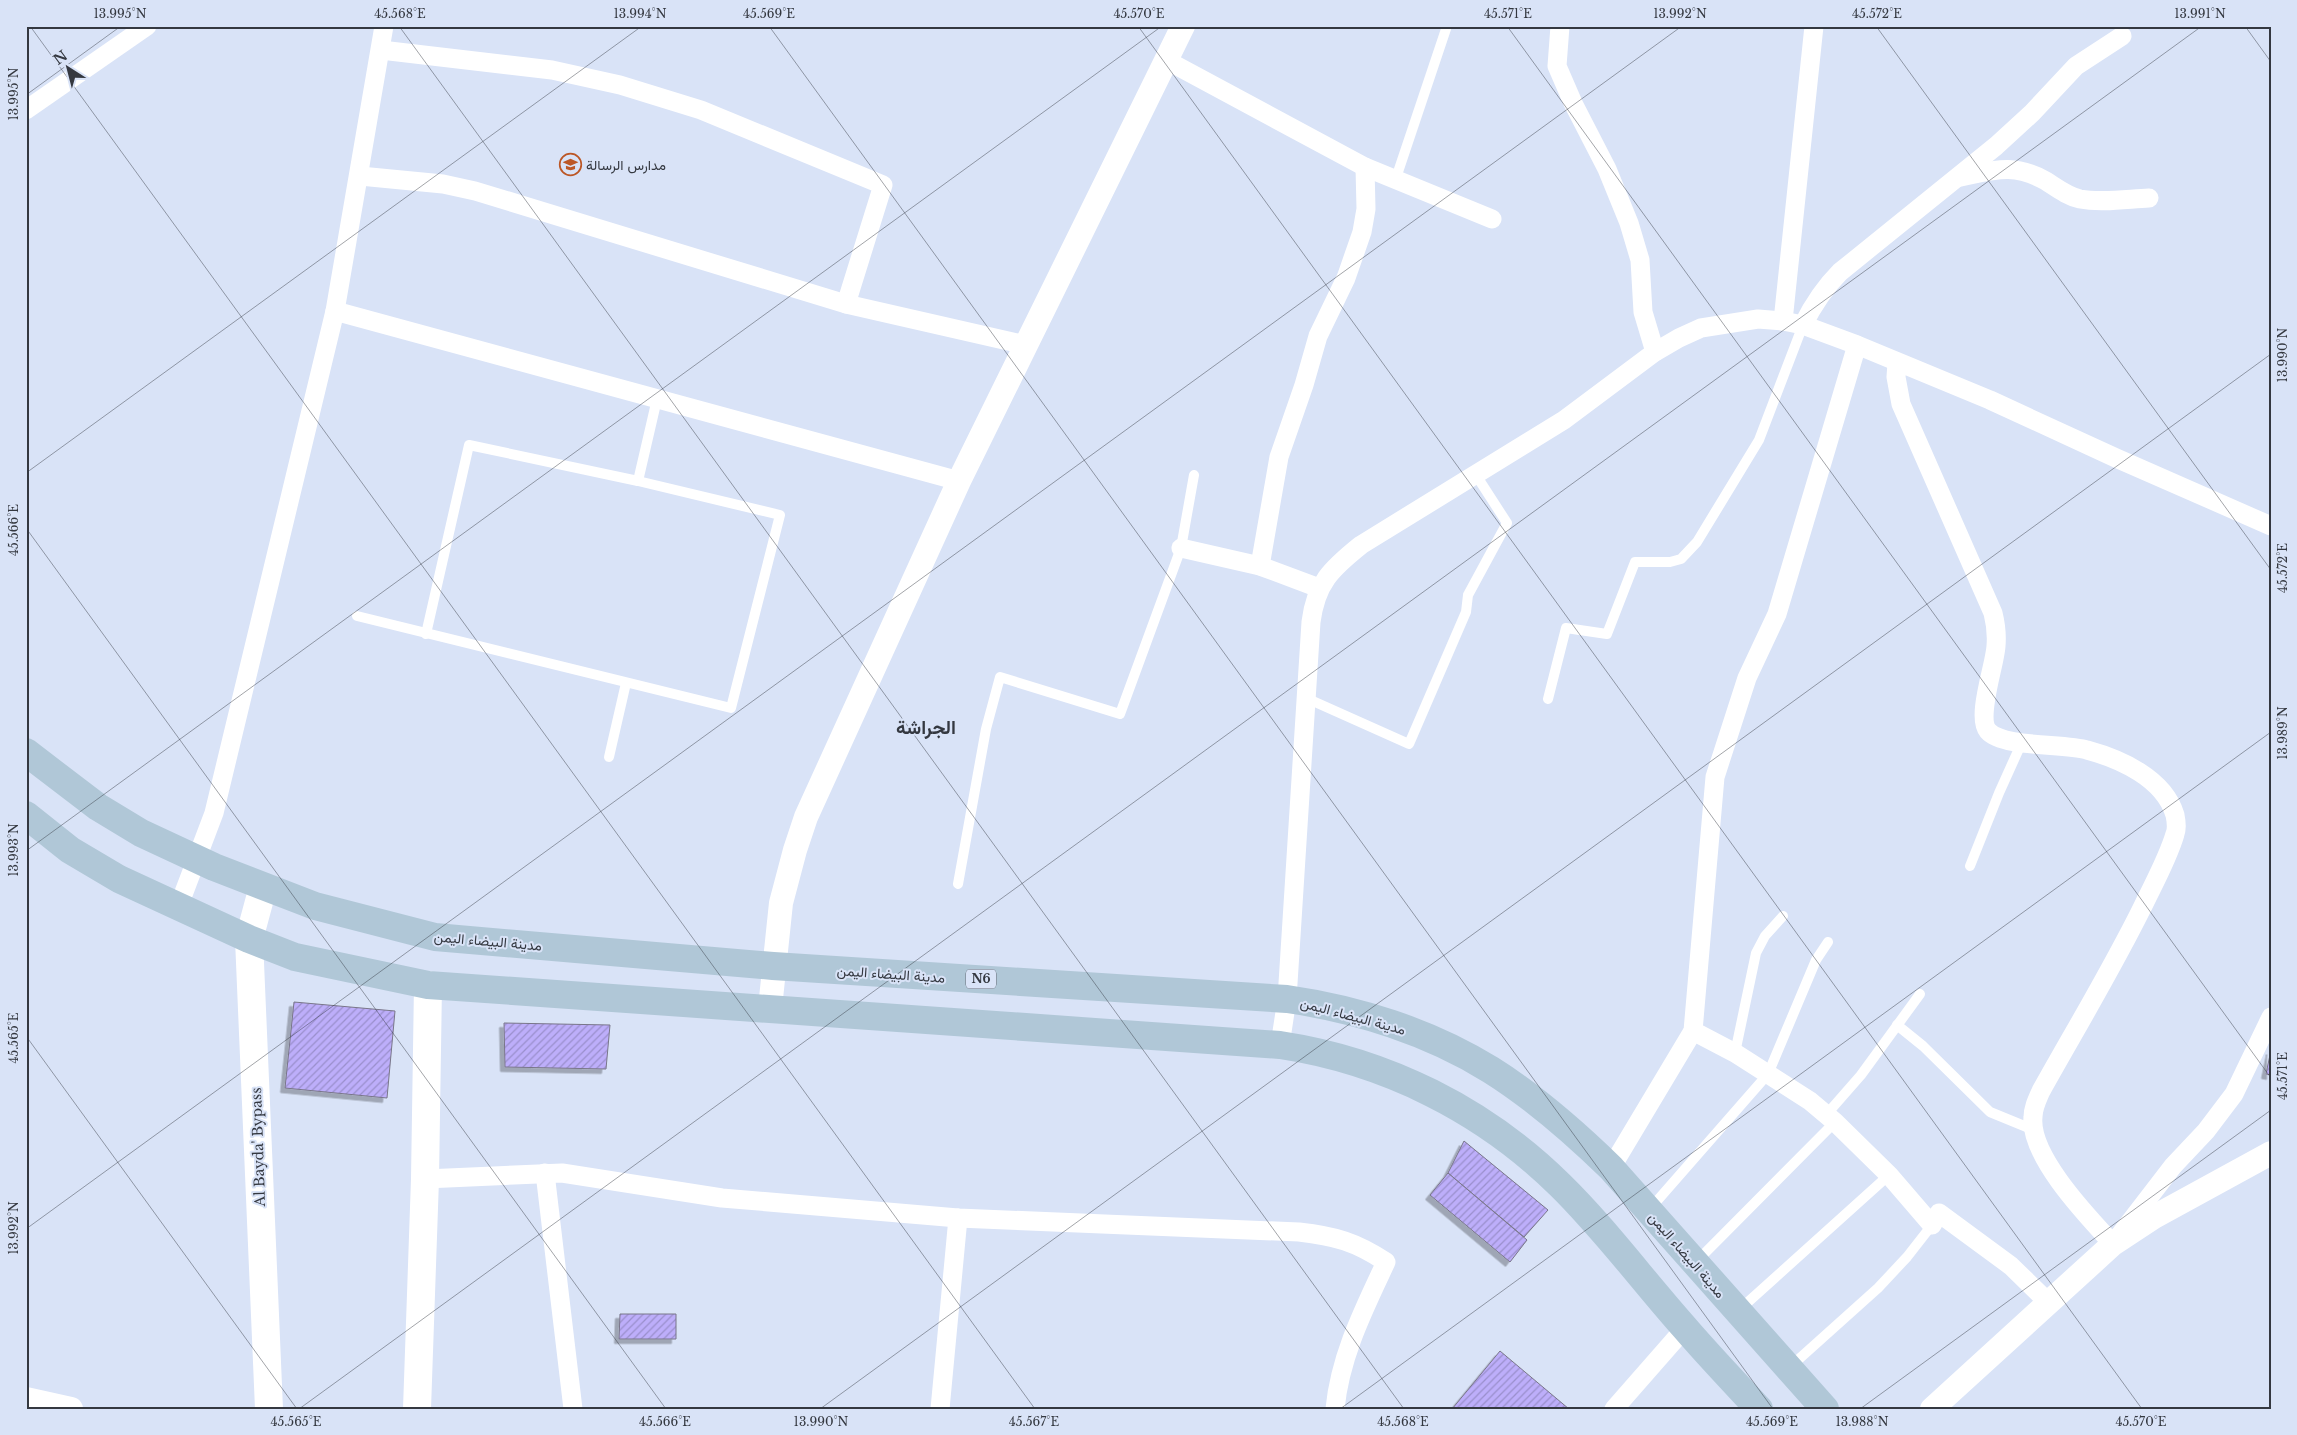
<svg xmlns="http://www.w3.org/2000/svg" width="2297" height="1435" font-family="'Libre Baskerville',Vazirmatn,serif">
	<defs>
		<pattern id="building-hatch" width="6" height="6" patternUnits="userSpaceOnUse" patternTransform="scale(1.25)"><rect width="6" height="6" fill="#bdaefa"/><path d="M-1 1l2-2M0 6l6-6M5 7l2-2" fill="none" stroke="#9a8fcc"/></pattern>
		<filter id="shadow"><feDropShadow dx="-4.5" dy="4.5" stdDeviation="0" flood-color="#0004"/></filter>
	</defs>
	<rect width="100%" height="100%" fill="#d9e3f7"/>
	<g fill="url(#building-hatch)" stroke="#797689" filter="url(#shadow)">
		<polygon points="294,1002 395,1011 387,1098 285,1088"/>
		<polygon points="504,1023 610,1025 606,1069 505,1067"/>
		<polygon points="2271,1050 2271,1075 2266,1074"/>
		<polygon points="1464,1141 1548,1210 1524,1237 1448,1173"/>
		<polygon points="1448,1173 1527,1240 1510,1262 1430,1195"/>
		<polygon points="620,1314 676,1314 676,1339 619,1339"/>
		<polygon points="1500,1351 1569,1409 1452,1409"/>
	</g>
	<g fill="none" stroke-linecap="round" stroke-linejoin="round">
		<g stroke="#fff" stroke-width="10">
			<polyline points="1395,181 1447,26"/>
			<polyline points="357,616 731,708 780,515 638,481"/>
			<polyline points="426,634 469,445 638,481 657,399"/>
			<polyline points="1306,698 1409,744 1466,612 1468,595 1507,523 1476,475"/>
			<polyline points="1548,699 1566,628 1607,634 1635,562 1670,562 1681,559 1697,542 1759,440 1803,325"/>
			<polyline points="609,757 626,683"/>
			<polyline points="1970,866 1999,793 2022,742"/>
			<polyline points="958,884 986,729 1000,677 1120,714 1181,548 1194,475"/>
			<polyline points="1897,1025 1923,1046 1990,1112 2034,1130"/>
			<polyline points="1735,1053 1756,953 1765,936 1783,916"/>
			<polyline points="1826,1115 1861,1075 1920,994"/>
			<polyline points="1649,1210 1768,1074 1816,960 1828,942"/>
			<polyline points="1696,1262 1835,1122"/>
			<polyline points="1738,1311 1889,1175"/>
			<polyline points="1790,1367 1878,1288 1907,1257 1932,1225"/>
		</g>
		<g stroke="#fff" stroke-width="19">
			<polyline points="1560,26 1557,66 1573,103 1607,169 1629,223 1640,260 1643,312 1655,352"/>
			<polyline points="381,50 552,70 620,85 701,110 883,185 846,304"/>
			<polyline points="1166,60 1365,167 1492,219"/>
			<polyline points="26,110 147,26"/>
			<polyline points="360,176 443,184 475,191 846,304 1026,345"/>
			<path d="M1961 177C1995 170 2014 163 2046 181 2057 188 2067 196 2080 199 2101 203 2127 199 2149 198"/>
			<polyline points="335,311 959,481"/>
			<polyline points="1783,321 1814,26"/>
			<path d="M1803 325C1813 305 1824 288 1840 272L1996 146 2032 113 2076 66 2122 36"/>
			<path d="M1897 363 1896 377 1901 404 1993 613C1996 625 1997 634 1996 646 1995 665 1976 717 1988 731 2003 748 2065 743 2087 750 2120 759 2164 778 2175 815 2176 820 2177 829 2175 834 2168 858 2154 883 2143 906 2112 969 2075 1030 2041 1091 2037 1100 2033 1108 2033 1117 2029 1156 2088 1217 2113 1244L2173 1166 2206 1131 2234 1094 2271 1017"/>
			<polyline points="1181,548 1260,566 1319,588"/>
			<polyline points="1260,566 1279,457 1304,385 1318,336 1346,278 1362,232 1366,209 1365,167"/>
			<polyline points="178,908 214,813 335,311 384,26"/>
			<polyline points="1693,1031 1735,1053 1810,1101 1835,1122 1889,1175 1932,1225 1939,1213 2011,1266 2048,1302"/>
			<path d="M1280 1045 1287 999 1311 622C1316 583 1331 569 1361 545L1564 420 1655 352 1679 338 1701 328 1758 319 1783 321 1803 325 1857 345 1990 400 2116 458 2271 526"/>
			<polyline points="1611,1168 1693,1031 1715,777 1747,678 1777,614 1857,345"/>
			<polyline points="545,1173 573,1409"/>
			<path d="M425 1179 562 1173 722 1198 958 1218 1299 1232C1335 1236 1356 1242 1386 1262 1364 1309 1340 1356 1335 1409"/>
			<polyline points="940,1409 958,1218"/>
			<polyline points="1614,1409 1685,1328"/>
		</g>
		<g stroke="#fff" stroke-width="24">
			<polyline points="770,1008 781,903 795,850 806,817 959,481 1183,26"/>
			<polyline points="26,1399 71,1409"/>
			<polyline points="1932,1409 2113,1244 2154,1217 2271,1153"/>
		</g>
		<g stroke="#fff" stroke-width="28">
			<polyline points="263,887 249,939 269,1409"/>
			<polyline points="417,1409 425,1179 428,985"/>
		</g>
		<g stroke="#b0c7d7" stroke-width="28">
			<path d="M26 752 98 807 141 833 214 867 315 906 435 937 773 966 1287 999C1357 1009 1430 1032 1491 1070 1534 1097 1574 1132 1611 1168L1825 1409"/>
			<path d="M26 815 70 850 119 879 249 939 295 957 428 985 1280 1045C1386 1061 1484 1110 1560 1185 1605 1229 1643 1281 1685 1328 1709 1356 1734 1382 1759 1409"/>
		</g>
	</g>
	<path fill="none" stroke="#343840" stroke-width="1" stroke-opacity="0.45" d="M30 26 1035 1409M399 26 1404 1409M769 26 1773 1409M1138 26 2142 1409M1507 26 2271 1078M1876 26 2271 570M2245 26 2271 62M26 95 121 26M26 473 642 26M26 528 666 1409M26 851 1162 26M26 1036 297 1409M26 1229 1682 26M299 1409 2202 26M820 1409 2271 354M1340 1409 2271 732M1860 1409 2271 1110"/>
	<defs>
		<symbol id="school-ring" viewBox="-11 -11 22 22"><circle r="9.5" fill="#d9e3f7" stroke="#bc5726" stroke-width="1.5"/><path d="M0-5L7-2L0 1L-7-2ZM-4 1L0 2.5L4 1V4Q0 6-4 4Z" fill="#bc5726"/></symbol>
	</defs>
	<g fill-rule="evenodd">
		<use href="#school-ring" x="558" y="152" width="25" height="25"/>
	</g>
	<g text-anchor="middle" stroke-width="4" stroke-linejoin="round" paint-order="stroke">
		<rect fill="#d9e3f7" stroke="#666b77" stroke-width="1" x="966" y="969.5" width="30" height="19" rx="4"/>
		<g font-size="12" font-weight="bold" fill="#343840">
			<text x="981" y="983">N6</text>
		</g>
		<g font-size="14" fill="#343840" stroke="#d9e3f7" text-anchor="start">
			<text x="586" y="170">مدارس الرسالة</text>
		</g>
		<g font-size="14" fill="#343840" stroke="#d9e3f7">
			<text transform="translate(488 941) rotate(5)" y="5">مدينة البيضاء اليمن</text>
			<text transform="translate(891 974) rotate(4)" y="5">مدينة البيضاء اليمن</text>
			<text transform="translate(1353 1016) rotate(15)" y="5">مدينة البيضاء اليمن</text>
			<text transform="translate(258 1147) rotate(-92)" y="5">Al Bayda' Bypass</text>
			<text transform="translate(1687 1255) rotate(49)" y="5">مدينة البيضاء اليمن</text>
		</g>
		<g font-size="19" font-weight="bold" fill="#343840" stroke="#d9e3f7">
			<text x="926" y="734">الجراشة</text>
		</g>
	</g>
	<rect width="2297" height="1435" fill="none" stroke="#d9e3f7" stroke-width="55"/>
	<g transform="translate(68 68) rotate(324)" stroke="#d9e3f7" stroke-width="4" paint-order="stroke">
	<path d="M0-4L9 19L0 12L-9 19Z" fill="#343840"/>
	<text y="-8" font-size="14" font-weight="bold" text-anchor="middle" fill="#343840">N</text>
	</g>
	<rect x="28" y="28" width="2242" height="1380" fill="none" stroke="#343840" stroke-width="2"/>
	<g font-size="12" text-anchor="middle" fill="#343840">
		<text x="120" y="18">13.995°N</text>
		<text x="400" y="18">45.568°E</text>
		<text x="640" y="18">13.994°N</text>
		<text x="769" y="18">45.569°E</text>
		<text x="1139" y="18">45.570°E</text>
		<text x="1508" y="18">45.571°E</text>
		<text x="1680" y="18">13.992°N</text>
		<text x="1877" y="18">45.572°E</text>
		<text x="2200" y="18">13.991°N</text>
		<text transform="translate(14 94) rotate(-90)" y="4">13.995°N</text>
		<text transform="translate(2283 355) rotate(-90)" y="4">13.990°N</text>
		<text transform="translate(14 530) rotate(-90)" y="4">45.566°E</text>
		<text transform="translate(2283 568) rotate(-90)" y="4">45.572°E</text>
		<text transform="translate(2283 733) rotate(-90)" y="4">13.989°N</text>
		<text transform="translate(14 850) rotate(-90)" y="4">13.993°N</text>
		<text transform="translate(14 1038) rotate(-90)" y="4">45.565°E</text>
		<text transform="translate(2283 1076) rotate(-90)" y="4">45.571°E</text>
		<text transform="translate(14 1228) rotate(-90)" y="4">13.992°N</text>
		<text x="296" y="1426">45.565°E</text>
		<text x="665" y="1426">45.566°E</text>
		<text x="821" y="1426">13.990°N</text>
		<text x="1034" y="1426">45.567°E</text>
		<text x="1403" y="1426">45.568°E</text>
		<text x="1772" y="1426">45.569°E</text>
		<text x="1862" y="1426">13.988°N</text>
		<text x="2141" y="1426">45.570°E</text>
	</g>
</svg>
